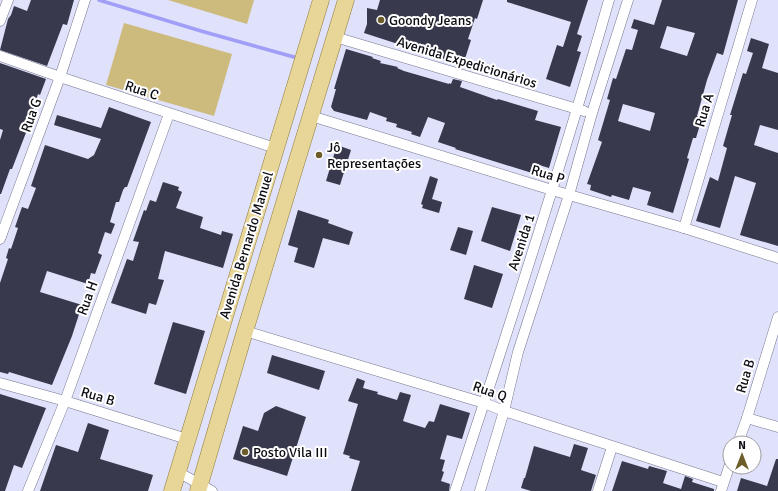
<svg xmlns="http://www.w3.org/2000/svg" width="778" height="491" font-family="Signika,sans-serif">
	<rect width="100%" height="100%" fill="#e0e1fb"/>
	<g fill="#cdbb7e">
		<polygon points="168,0 254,0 247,24"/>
		<polygon points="124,23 232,54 214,116 106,85"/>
	</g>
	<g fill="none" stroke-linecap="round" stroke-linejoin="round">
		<polyline stroke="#a19ef8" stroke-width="3.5" points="99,0 201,31 294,57"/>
	</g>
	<g fill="#39394d" fill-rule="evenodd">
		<polygon points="31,0 74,0 67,25 63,24 47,66 0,50 8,19 11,15 14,6 27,11"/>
		<polygon points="380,0 483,0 477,19 475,18 468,39 471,40 463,65 364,33 367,24 367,8 377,10"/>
		<polygon points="507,0 588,0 577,34 582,36 577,51 581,52 570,87 546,79 557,45 563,47 571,22 507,2"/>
		<path d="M662 0H738L723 55 717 53 707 80 697 116 702 118 696 138H693L687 158 689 159 673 213 647 205 651 192 633 187 629 200 612 195 611 197 590 190 591 185 587 184 602 142 598 140 610 100 607 99 613 78 616 79 626 49 632 50 638 30 631 28 634 19 654 25ZM667 26 695 33 687 56 660 48ZM623 104 655 113 650 131 618 121Z"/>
		<polygon points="751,38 769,44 762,68 778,73 778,130 760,125 754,145 778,153 778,246 740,235 756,183 735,176 720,228 696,221 710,177 718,181 727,148 723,146 732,115 730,115 743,73 746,74 753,53 747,51"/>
		<polygon points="346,49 373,57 372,58 381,61 380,63 398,67 397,68 404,71 449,84 449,83 451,84 453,79 462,81 460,87 497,100 498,99 538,111 535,120 561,127 549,168 536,164 532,173 455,149 456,148 438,142 445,123 428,117 420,137 411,134 412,132 396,127 397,124 386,121 387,118 370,112 367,120 334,111 331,107 336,89 334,89"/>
		<polygon points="0,63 46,79 40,95 38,94 27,130 12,169 10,169 1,194 0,194 0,140 3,130 0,129"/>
		<polygon points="109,107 151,122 127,187 125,187 123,190 119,202 116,202 110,222 115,224 111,234 105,232 98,253 102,255 95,274 91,273 88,284 47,271 40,292 82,305 72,336 52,385 9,372 8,374 0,372 0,283 8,259 6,258 9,248 11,249 18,228 15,227 22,207 28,209 36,188 31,186 45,145 88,159 94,155 101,139 54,125 57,115 101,128"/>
		<polygon points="337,145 351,150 340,185 326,181"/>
		<polygon points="430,176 438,179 432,199 442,202 439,213 422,208 423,205 421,204"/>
		<polygon points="163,182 179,187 178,190 182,192 176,208 203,217 200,228 221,235 222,231 233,234 223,268 165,251 158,279 164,280 156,305 149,303 146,314 111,303 127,259 133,261 139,242 133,241 144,210 146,211 150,200 156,202"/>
		<polygon points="492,207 521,215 510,251 481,241"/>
		<polygon points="298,210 329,220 328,223 353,232 349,245 323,238 314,268 294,262 298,248 288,245"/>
		<polygon points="458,227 473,231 466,255 450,250"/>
		<polygon points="474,265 503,274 492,308 464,299"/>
		<polygon points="173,322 205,331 186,394 154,384"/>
		<polygon points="272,355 325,371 319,390 267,373"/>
		<polygon points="357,378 365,381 363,388 378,392 377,394 397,400 400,392 411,395 403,421 409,423 425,428 429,421 434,422 440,404 470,413 462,439 447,435 440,459 445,460 442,471 444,472 441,481 450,484 449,491 351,491 360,461 349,458 350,456 343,454 358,404 348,401"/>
		<polygon points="0,394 46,408 22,468 14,465 5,491 0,491"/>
		<polygon points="276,406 306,417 287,476 233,459 243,426 258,431 264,413"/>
		<polygon points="88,423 109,430 100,459 153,475 148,491 40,491 56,445 78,452"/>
		<polygon points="574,444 588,448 581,470 596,475 591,491 531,491 521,488 524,478 525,478 534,446 570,457"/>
		<polygon points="776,459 778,459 778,491 737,491 741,478 767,486"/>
		<polygon points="622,461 648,469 649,466 667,471 663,483 681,489 685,476 693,479 692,482 714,489 714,491 612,491"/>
	</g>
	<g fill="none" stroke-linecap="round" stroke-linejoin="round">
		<defs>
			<g id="minor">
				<polyline points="0,21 8,0"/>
				<polyline points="335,37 584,111"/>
				<polyline points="0,56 60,77 275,148"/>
				<polyline points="311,116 552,190 684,228 778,258"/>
				<polyline points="684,228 752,0"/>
				<polyline points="0,239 60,77 85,0"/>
				<polyline points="245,331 484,403 504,411 723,482"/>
				<polyline points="0,383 65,401 187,439"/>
				<polyline points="747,418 778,427"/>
				<polyline points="738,443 747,418 778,317"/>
				<polyline points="178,472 212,491"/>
				<polyline points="28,491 65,401 169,114"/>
				<path d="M455 491C509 328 562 165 609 0"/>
				<polyline points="480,491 504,411 518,352 569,195 592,113 628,0"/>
				<polyline points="598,491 612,447"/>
				<polyline points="721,491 730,464"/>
			</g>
			<g id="primary">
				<polyline points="172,491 321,0"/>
				<polyline points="198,491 245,331 346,0"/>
			</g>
		</defs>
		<use href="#minor" stroke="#76778e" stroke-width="11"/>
		<use href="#primary" stroke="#907d3b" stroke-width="17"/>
		<use href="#minor" stroke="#fff" stroke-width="10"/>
		<use href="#primary" stroke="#e7d697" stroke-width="16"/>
	</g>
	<g fill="#6c5d2a" stroke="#fff" stroke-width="1.5">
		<circle cx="381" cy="20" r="4"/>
		<circle cx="319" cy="155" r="4"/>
		<circle cx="245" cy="452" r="4"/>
	</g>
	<g text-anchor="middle" stroke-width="4" stroke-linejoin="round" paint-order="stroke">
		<g font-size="14" fill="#0b0b13" stroke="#fff" text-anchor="start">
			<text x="389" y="25">Goondy Jeans</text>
			<text x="327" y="152">Jô<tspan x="327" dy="16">Representações</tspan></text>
			<text x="253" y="457">Posto Vila III</text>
		</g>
		<g font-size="14" fill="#0b0b13" stroke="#fff">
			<text transform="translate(467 62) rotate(17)" y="5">Avenida Expedicionários</text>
			<text transform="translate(142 90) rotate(18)" y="5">Rua C</text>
			<text transform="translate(704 110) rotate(-73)" y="5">Rua A</text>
			<text transform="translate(31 115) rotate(-70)" y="5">Rua G</text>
			<text transform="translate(548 174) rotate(17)" y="5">Rua P</text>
			<text transform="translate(521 242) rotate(-72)" y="5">Avenida 1</text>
			<text transform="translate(246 245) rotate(-73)" y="5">Avenida Bernardo Manuel</text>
			<text transform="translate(87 298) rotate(-70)" y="5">Rua H</text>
			<text transform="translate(745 376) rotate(-73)" y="5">Rua B</text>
			<text transform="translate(490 391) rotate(19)" y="5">Rua Q</text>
			<text transform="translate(98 396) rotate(17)" y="5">Rua B</text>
		</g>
	</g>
	<g transform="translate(742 455)"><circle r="19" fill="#ffffff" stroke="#9d9da1"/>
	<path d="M0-3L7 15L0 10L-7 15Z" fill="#6c5d2a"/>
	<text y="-6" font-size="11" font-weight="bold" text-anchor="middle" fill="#0b0b13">N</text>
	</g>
</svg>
